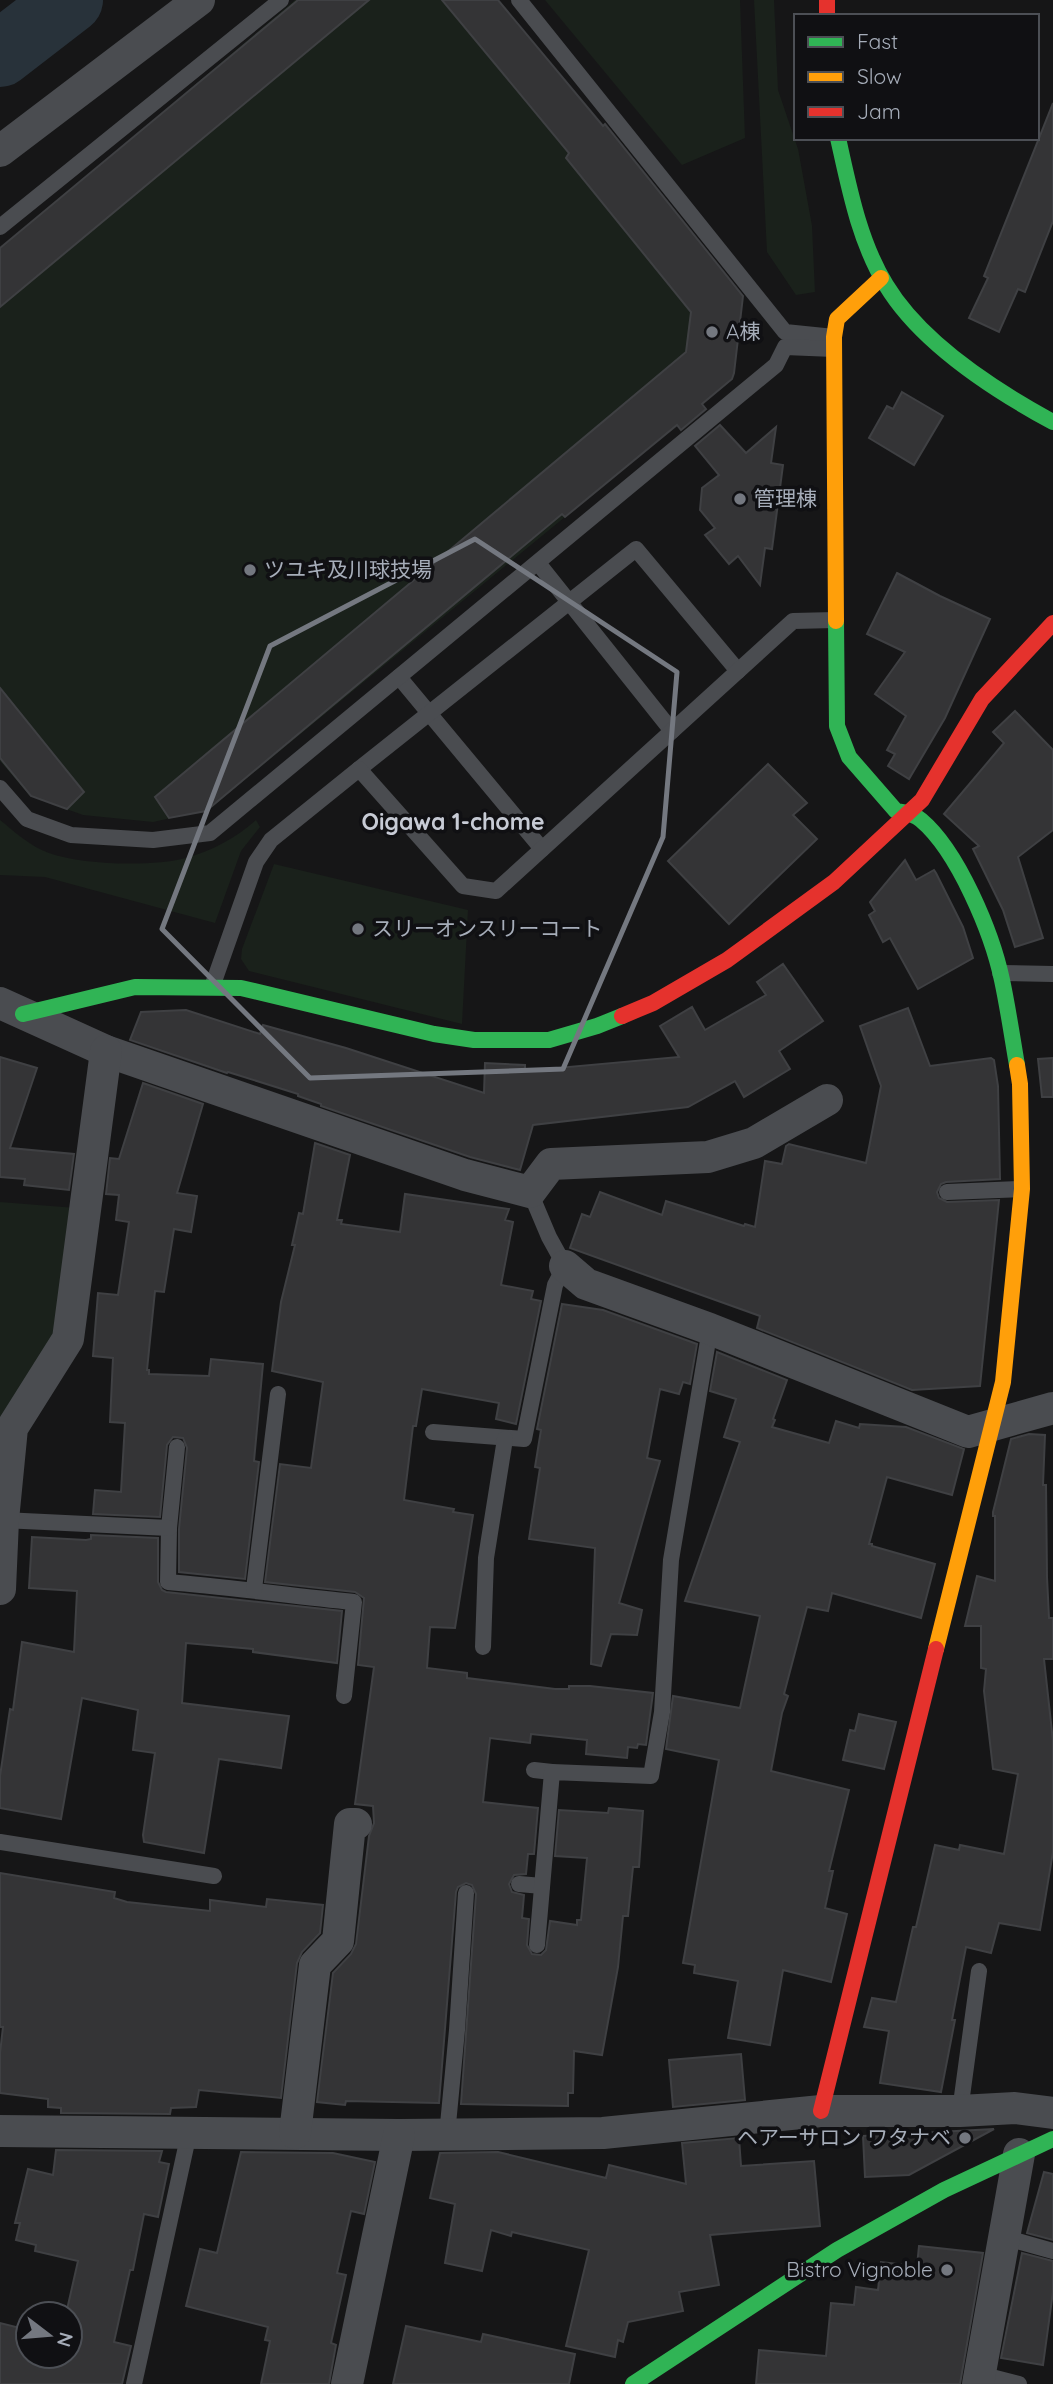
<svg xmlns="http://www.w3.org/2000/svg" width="1053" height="2384" font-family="Quicksand,'Noto Sans JP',sans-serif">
	<rect width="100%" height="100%" fill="#161617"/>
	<g fill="#1a211b">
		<polygon points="295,0 487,0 739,301 733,379 208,810 153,822 83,815 30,796 0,761 0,250"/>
		<polygon points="545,0 740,0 745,138 682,165"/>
		<polygon points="754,0 774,0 778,90 798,149 812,226 815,292 796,295 767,252"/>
		<path d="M0 820C15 832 31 847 49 853 82 865 152 867 186 858 212 851 237 837 256 820L260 827 241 851 215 923 45 877 0 875Z"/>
		<polygon points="274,864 468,910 462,1024 249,971 241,959 242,949"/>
		<polygon points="0,1202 76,1208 58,1326 0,1422"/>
	</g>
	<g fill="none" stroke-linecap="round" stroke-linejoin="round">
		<polyline stroke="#28323a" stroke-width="66" points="0,54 70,0"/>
	</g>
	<g fill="#343436" stroke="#3f4043" stroke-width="2">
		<polygon points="298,0 369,0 0,307 0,248"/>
		<polygon points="442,0 498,0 603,126 605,124 743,296 734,373 732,379 702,404 706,409 681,430 677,425 565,517 562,514 206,811 169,818 155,797 686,352 691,312 566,158 569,153"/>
		<polygon points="1053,103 1053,221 1025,292 1018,289 999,332 969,318 988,278 984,276"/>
		<polygon points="902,392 943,416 914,465 869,438 887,406 893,409"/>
		<polygon points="720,425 746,453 776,427 771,463 783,465 772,549 765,548 760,585 738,556 729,564 705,535 715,528 700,510 702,488 719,475 695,446"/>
		<polygon points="897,573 940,596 990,619 945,718 909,779 888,766 895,754 887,750 906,716 875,694 905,652 867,634"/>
		<polygon points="0,688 84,792 67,809 31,796 0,758"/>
		<polygon points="1015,711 1053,750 1053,830 1018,857 1043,938 1015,947 1003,910 973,849 979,846 944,814 1004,743 993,732"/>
		<polygon points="768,764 807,803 793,815 817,839 729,924 668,861"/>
		<polygon points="905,860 916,880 934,870 936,873 963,927 973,958 918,989 890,938 883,942 869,915 875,911 870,902"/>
		<polygon points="783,964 823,1021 779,1051 790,1069 744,1097 735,1081 688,1107 533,1125 520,1170 470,1157 321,1106 321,1104 298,1096 298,1094 228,1072 227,1073 130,1040 141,1012 186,1010 260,1034 263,1025 346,1048 484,1093 485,1063 525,1065 525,1071 679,1057 660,1026 692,1007 705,1030 766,995 757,982"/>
		<polygon points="908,1008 930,1066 991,1058 994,1060 998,1086 1000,1179 946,1182 941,1184 937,1192 939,1198 947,1202 999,1200 980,1386 912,1390 757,1328 760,1316 570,1248 582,1214 590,1217 600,1192 662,1215 666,1201 744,1226 745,1224 755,1227 765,1161 782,1164 786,1146 789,1144 866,1163 881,1086 860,1026"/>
		<polygon points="0,1057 37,1068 10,1148 74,1154 69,1190 24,1185 25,1179 0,1177"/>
		<polygon points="1053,1058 1053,1097 1042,1097 1038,1059"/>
		<polygon points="143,1083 203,1104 177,1193 197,1196 191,1232 174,1229 164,1292 155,1291 147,1370 149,1370 149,1374 209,1376 211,1359 263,1364 254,1461 259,1462 245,1579 179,1572 179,1529 187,1448 183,1438 173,1437 167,1445 160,1517 93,1514 95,1490 121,1492 125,1423 110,1422 113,1358 93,1356 98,1293 118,1295 129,1222 116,1220 119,1195 106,1194 110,1158 119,1159"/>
		<polygon points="315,1143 350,1155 337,1220 342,1220 341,1224 400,1232 405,1194 509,1209 505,1220 513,1222 501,1285 533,1291 531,1299 541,1301 516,1424 496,1419 499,1403 422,1389 416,1426 413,1426 404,1500 454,1509 453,1512 473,1515 455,1628 430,1627 427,1668 467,1673 467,1678 555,1689 569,1689 569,1686 590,1686 653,1693 646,1745 638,1744 637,1748 628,1747 627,1758 586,1754 587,1740 531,1734 530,1743 490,1738 483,1802 538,1808 534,1854 528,1854 526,1874 514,1875 509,1884 512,1892 524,1895 522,1918 529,1919 527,1945 532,1954 541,1955 546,1950 550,1921 577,1925 577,1920 581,1920 587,1858 555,1856 559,1810 608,1813 609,1808 643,1811 639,1867 633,1867 628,1916 623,1916 618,1967 602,2055 574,2051 573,2093 568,2093 568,2106 461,2104 476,1894 472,1885 466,1883 458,1887 456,1892 439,2103 346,2101 345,2105 317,2102 333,1973 351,1954 356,1944 369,1836 374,1823 373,1806 355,1804 374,1667 358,1665 364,1598 355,1592 265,1582 280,1464 311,1468 323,1382 272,1371 281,1302 295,1245 292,1245 299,1213 303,1214"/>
		<polygon points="562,1304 603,1310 697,1344 690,1384 683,1382 679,1394 660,1389 647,1458 660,1461 619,1603 642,1610 637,1635 611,1634 601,1666 591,1664 595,1548 529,1539 540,1468 535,1467 541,1430 537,1429"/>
		<polygon points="717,1352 787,1380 773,1419 775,1420 772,1427 829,1443 836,1421 859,1428 860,1424 906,1427 964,1449 952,1495 887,1477 869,1544 872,1544 872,1546 935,1564 921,1618 832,1593 828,1611 807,1607 784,1694 788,1696 782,1713 771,1771 849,1790 829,1871 833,1871 825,1908 847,1914 831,1982 783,1970 770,2045 728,2038 738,1981 694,1973 695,1965 683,1963 719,1760 666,1749 673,1696 740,1708 760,1616 685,1601 740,1442 724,1437 736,1399 710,1391"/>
		<polygon points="1029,1434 1045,1435 1043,1485 1046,1485 1047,1577 1049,1618 1053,1618 1053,1659 1044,1659 1053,1741 1053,1852 1040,1930 999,1923 991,1953 966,1947 952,2020 955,2020 941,2092 880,2083 889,2031 864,2027 872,1998 896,2002 913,1927 916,1927 935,1845 959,1850 960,1845 1004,1854 1018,1774 993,1769 984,1691 986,1669 981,1668 981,1626 965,1626 977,1576 995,1581 995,1516 993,1516 993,1512 1011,1439"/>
		<polygon points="91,1535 158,1538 158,1582 162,1590 166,1592 342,1611 337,1663 253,1652 253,1649 186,1643 182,1703 289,1716 281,1768 219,1759 204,1853 144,1842 143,1835 155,1753 133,1750 138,1710 82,1698 61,1819 0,1808 0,1776 10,1709 13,1710 22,1642 74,1652 77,1591 29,1588 32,1537 86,1540 91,1539"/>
		<polygon points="859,1714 896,1722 884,1769 843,1760 850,1730 855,1731"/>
		<polygon points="0,1873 115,1892 114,1898 127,1902 210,1911 210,1900 266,1907 267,1899 323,1905 320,1933 302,1952 297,1963 281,2098 199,2090 196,2107 171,2108 170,2114 61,2113 61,2108 48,2107 48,2099 0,2093 0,2053 3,2027 0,2027"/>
		<polygon points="741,2054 745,2100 673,2107 669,2060"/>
		<polygon points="994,2129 909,2175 865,2177 863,2136"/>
		<polygon points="739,2138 741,2166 814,2161 820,2226 710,2235 719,2285 679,2292 683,2311 628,2322 623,2342 618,2340 615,2357 566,2346 589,2250 512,2232 511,2236 491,2230 482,2271 445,2263 455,2204 430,2198 440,2153 498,2152 606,2178 609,2165 686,2184 682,2143"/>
		<polygon points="56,2150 162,2151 159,2162 169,2164 158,2217 144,2214 133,2270 130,2270 114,2342 131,2346 122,2384 0,2384 0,2323 28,2330 28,2356 70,2356 70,2314 66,2314 78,2261 35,2251 36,2245 16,2240 20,2223 15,2223 28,2169 53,2175"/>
		<polygon points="241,2152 333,2153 375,2162 364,2214 351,2211 337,2273 346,2275 331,2343 336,2345 329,2384 261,2384 270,2341 265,2340 268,2327 186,2306 200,2249 217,2253"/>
		<polygon points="1044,2172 1053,2174 1053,2240 1027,2233"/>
		<polygon points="919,2246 983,2253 960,2384 756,2384 759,2350 826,2356 831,2303 854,2305 856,2287 878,2290 881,2262 917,2266"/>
		<polygon points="1022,2253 1053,2261 1053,2292 1043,2365 1001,2358"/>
		<polygon points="406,2326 481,2342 483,2334 575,2354 569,2384 393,2384"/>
	</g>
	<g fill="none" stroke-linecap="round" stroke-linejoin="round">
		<g stroke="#4a4c50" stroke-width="16">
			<polyline points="519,0 785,332 834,337"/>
			<polyline points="0,227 281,0"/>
			<polyline points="538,563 672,731"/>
			<polyline points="399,677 542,849"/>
			<polyline points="359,769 636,549 738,671"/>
			<polyline points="0,788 27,819 71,835 153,840 210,833 776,365 785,347 834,349"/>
			<polyline points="1000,973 1053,974"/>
			<polyline points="212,987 256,862 271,840 359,769 463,886 496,891 793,621 835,620"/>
			<polyline points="947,1192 1021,1189"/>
			<polyline points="433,1432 524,1439 555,1285 565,1266 549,1237 530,1192"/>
			<path d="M177 1447 169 1528 168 1582C230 1587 292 1596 354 1602L344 1696"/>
			<polyline points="3,1520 169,1528"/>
			<polyline points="254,1589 278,1394"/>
			<polyline points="483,1647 486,1558 505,1439"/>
			<polyline points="534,1770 552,1772"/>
			<polyline points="0,1842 214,1876"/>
			<polyline points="519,1884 542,1886"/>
			<polyline points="537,1945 552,1772 651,1776 662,1712 671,1560 710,1329"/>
			<polyline points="960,2111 979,1971"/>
			<polyline points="447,2135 457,2030 466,1893"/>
			<polyline points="1003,2237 1053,2251"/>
			<polyline points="980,2374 1019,2384"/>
			<polyline points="134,2384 189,2133"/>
		</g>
		<g stroke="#4a4c50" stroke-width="32">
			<polyline points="0,151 199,0"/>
			<polyline points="0,1003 106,1051 465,1175 530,1192 551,1164 708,1157 754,1143 827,1100"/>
			<polyline points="565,1266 586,1284 710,1329 968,1432 1053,1408"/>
			<polyline points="0,1589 3,1520 12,1428 68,1339 106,1051"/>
			<polyline points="0,2131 399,2135 603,2133 821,2111 960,2111 1015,2108 1053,2113"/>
			<polyline points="295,2133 315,1965 338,1941 350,1824 356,1824"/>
			<polyline points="347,2384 399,2135"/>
			<polyline points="978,2384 1019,2154"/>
		</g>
		<g stroke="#30b455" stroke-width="16">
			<path d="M838 138C849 187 859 241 886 285 921 343 994 390 1053 422"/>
			<path d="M836 621 837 726 849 757 896 811C905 812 914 814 921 820 958 851 992 933 1002 980 1008 1008 1012 1036 1017 1065"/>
			<polyline points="23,1014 135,987 241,988 434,1034 474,1040 549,1040 597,1026 622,1016"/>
			<polyline points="633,2384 837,2250 944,2190 1053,2139"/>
		</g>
		<g stroke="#ff9f0a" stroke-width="16">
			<polyline points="836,621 834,337 837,319 881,278"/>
			<polyline points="936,1649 1003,1382 1022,1189 1020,1084 1017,1065"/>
		</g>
		<g stroke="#e5322d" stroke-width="16">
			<polyline points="827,0 827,16"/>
			<polyline points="622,1016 653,1003 727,960 834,882 922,800 982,699 1053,623"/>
			<polyline points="821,2111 936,1649"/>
		</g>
	</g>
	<path fill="none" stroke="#747880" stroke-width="5" stroke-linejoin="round" d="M475 539 677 672 663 837 563 1069 310 1078 162 929 270 646Z"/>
	<g fill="#747880" stroke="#101013" stroke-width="2.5">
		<circle cx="712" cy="332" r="7"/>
		<circle cx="740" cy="499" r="7"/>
		<circle cx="250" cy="570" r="7"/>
		<circle cx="358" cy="929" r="7"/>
		<circle cx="965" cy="2138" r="7"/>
		<circle cx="947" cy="2270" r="7"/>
	</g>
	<g text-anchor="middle" stroke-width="7" stroke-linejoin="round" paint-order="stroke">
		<g font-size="21" fill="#a6adb9" stroke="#101013" text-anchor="start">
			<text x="726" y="339">A棟</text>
			<text x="754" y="506">管理棟</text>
			<text x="264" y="577">ツユキ及川球技場</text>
			<text x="372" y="936">スリーオンスリーコート</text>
			<text x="951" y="2145" text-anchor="end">ヘアーサロン ワタナベ</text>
			<text x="933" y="2277" text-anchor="end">Bistro Vignoble</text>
		</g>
		<g font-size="23" font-weight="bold" fill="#c7cbd5" stroke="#101013">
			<text x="453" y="830">Oigawa 1-chome</text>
		</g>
	</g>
	<rect x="794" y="14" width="245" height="126" fill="#101013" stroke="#4c4f55" stroke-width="2"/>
	<rect x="808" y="37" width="35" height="10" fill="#30b455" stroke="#4c4f55" stroke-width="2"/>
	<text x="857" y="49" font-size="21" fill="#a6adb9">Fast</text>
	<rect x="808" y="72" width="35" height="10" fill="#ff9f0a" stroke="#4c4f55" stroke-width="2"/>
	<text x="857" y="84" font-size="21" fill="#a6adb9">Slow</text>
	<rect x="808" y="107" width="35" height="10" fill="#e5322d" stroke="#4c4f55" stroke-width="2"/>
	<text x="857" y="119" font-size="21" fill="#a6adb9">Jam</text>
	<g transform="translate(49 2335) rotate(106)"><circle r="33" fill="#101013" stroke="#4c4f55" stroke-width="2"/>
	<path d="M0-5L12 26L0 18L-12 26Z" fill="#747880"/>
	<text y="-10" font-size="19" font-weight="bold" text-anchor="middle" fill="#a6adb9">N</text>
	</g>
</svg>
